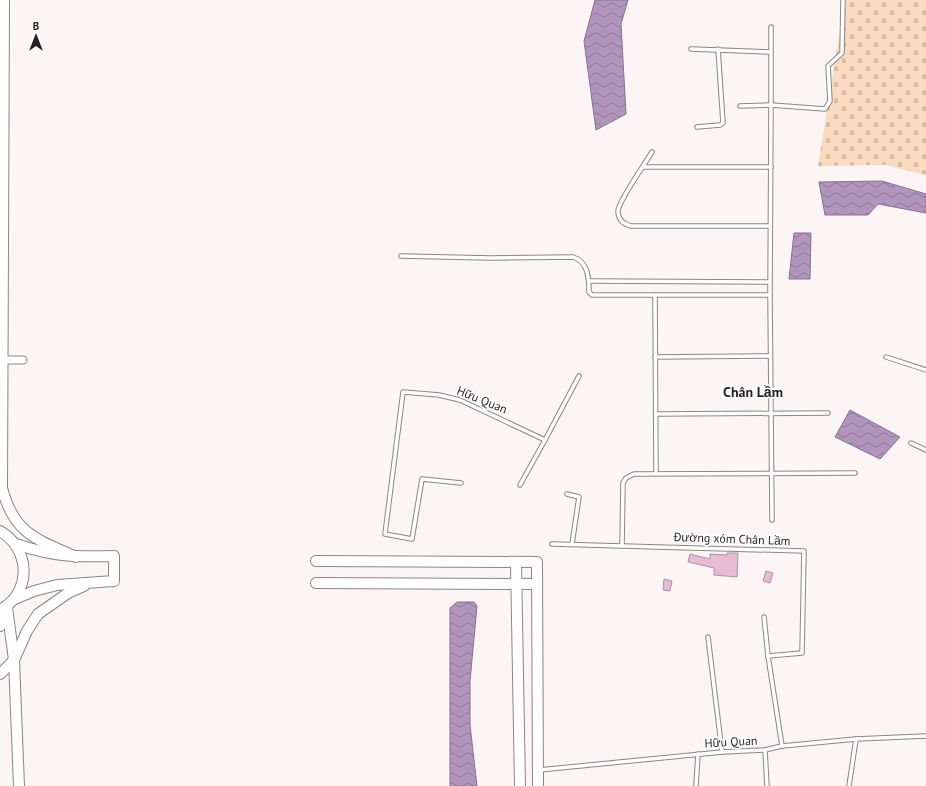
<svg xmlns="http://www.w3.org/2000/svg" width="926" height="786" font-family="'PT Sans',sans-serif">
	<defs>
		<pattern id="cemetery-stones" width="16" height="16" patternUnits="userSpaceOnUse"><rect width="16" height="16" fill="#fadbbf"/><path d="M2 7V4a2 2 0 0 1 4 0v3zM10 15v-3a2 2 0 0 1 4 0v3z" fill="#d6bca4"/></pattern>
		<pattern id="water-waves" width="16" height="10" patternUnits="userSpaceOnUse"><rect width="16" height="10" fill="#b195bd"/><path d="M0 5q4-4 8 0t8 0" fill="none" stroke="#907999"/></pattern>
	</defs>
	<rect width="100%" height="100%" fill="#fbf5f6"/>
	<polygon fill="url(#cemetery-stones)" points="845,0 926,0 926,175 885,165 818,166"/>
	<g fill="url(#water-waves)" stroke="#86728e">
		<polygon points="595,0 628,0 621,24 626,114 596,130 584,41"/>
		<polygon points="882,181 926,194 926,213 878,204 868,215 825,215 819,182"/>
		<polygon points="794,233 811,233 810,279 789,279"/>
		<polygon points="850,410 900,437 880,459 835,437"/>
		<polygon points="457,602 474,602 477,606 470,681 470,725 477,786 450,786 450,608"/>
	</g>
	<g fill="#e9bad5" stroke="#a09b9e">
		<polygon points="727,553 738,553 737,577 714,575 714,568 688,562 690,554 710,559 710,554 727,555"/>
		<polygon points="766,571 773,573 770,583 763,581"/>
		<polygon points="664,579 672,581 670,591 663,590"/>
	</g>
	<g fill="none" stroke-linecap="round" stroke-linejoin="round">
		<defs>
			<g id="lane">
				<polyline points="771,27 771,105 825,109 830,101 828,66 842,53 843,0"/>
				<polyline points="691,49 770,52"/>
				<polyline points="740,106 771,105 770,295"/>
				<polyline points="697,127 720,125 723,123 718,49"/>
				<path d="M652 152C645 164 619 200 618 211 618 220 623 224 631 226H770"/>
				<polyline points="643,167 771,167"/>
				<path d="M401 256 490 258 573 257C588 262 589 277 589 292L592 295H770L772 520"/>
				<polyline points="589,281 770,282"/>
				<polyline points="655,295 656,472"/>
				<polyline points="655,357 770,356"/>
				<polyline points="886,357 926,370"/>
				<polyline points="656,414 828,413"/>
				<polyline points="545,440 579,376"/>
				<polyline points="911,443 926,450"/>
				<polyline points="461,483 422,479 412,539 385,534 403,392 439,395 460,400 545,440 520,485"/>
				<polyline points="567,494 579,497 572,544"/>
				<polyline points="552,544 804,551 802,653 768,656 782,746"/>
				<polyline points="622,546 623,483 626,478 634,474 855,473"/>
				<polyline points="764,617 768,656"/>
				<polyline points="708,637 722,752"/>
				<polyline points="765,750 767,786"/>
				<polyline points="539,770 722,752 765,750 782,746 856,739 926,736"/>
				<polyline points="696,786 698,754"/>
				<polyline points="849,786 856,739"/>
			</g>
			<polyline id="street" points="0,360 23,360"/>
			<g id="secondary">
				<path d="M4 0 2 488C14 534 36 539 76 557"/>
				<path d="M0 531C31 549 32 593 0 610"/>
				<polyline points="316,561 537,562 538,786"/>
				<polyline points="516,563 520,786"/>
				<polyline points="316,583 537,584"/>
				<path d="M15 599 34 591 57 585 114 581V556C75 557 54 557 16 544"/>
				<polyline points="7,607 14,660 19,786"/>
				<polyline points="0,626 6,609"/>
				<polyline points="0,674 14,660 27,631 38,614 68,593 84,586"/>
			</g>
		</defs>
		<use href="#lane" stroke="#8b8586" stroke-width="5.5"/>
		<use href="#street" stroke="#8b8586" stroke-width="9"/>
		<use href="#secondary" stroke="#8b8586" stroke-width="12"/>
		<use href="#lane" stroke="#fff" stroke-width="3.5"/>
		<use href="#street" stroke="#fff" stroke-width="7"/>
		<use href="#secondary" stroke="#fff" stroke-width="10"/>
	</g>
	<g text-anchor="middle" stroke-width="3.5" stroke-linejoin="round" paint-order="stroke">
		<g font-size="12" fill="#211f1f" stroke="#fff">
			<text transform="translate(482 400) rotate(22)" y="4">Hữu Quan</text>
			<text transform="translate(732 539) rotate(2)" y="4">Đường xóm Chân Lầm</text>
			<text transform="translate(731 742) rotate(-3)" y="4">Hữu Quan</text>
		</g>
		<g font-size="14" font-weight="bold" fill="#211f1f" stroke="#fff">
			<text x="753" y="397">Chân Lầm</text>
		</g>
	</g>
	<g transform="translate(36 36)" stroke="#ffffff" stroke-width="3" paint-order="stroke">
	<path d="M0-3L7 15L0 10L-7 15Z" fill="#211f1f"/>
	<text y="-6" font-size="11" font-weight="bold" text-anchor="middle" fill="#211f1f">B</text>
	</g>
</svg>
